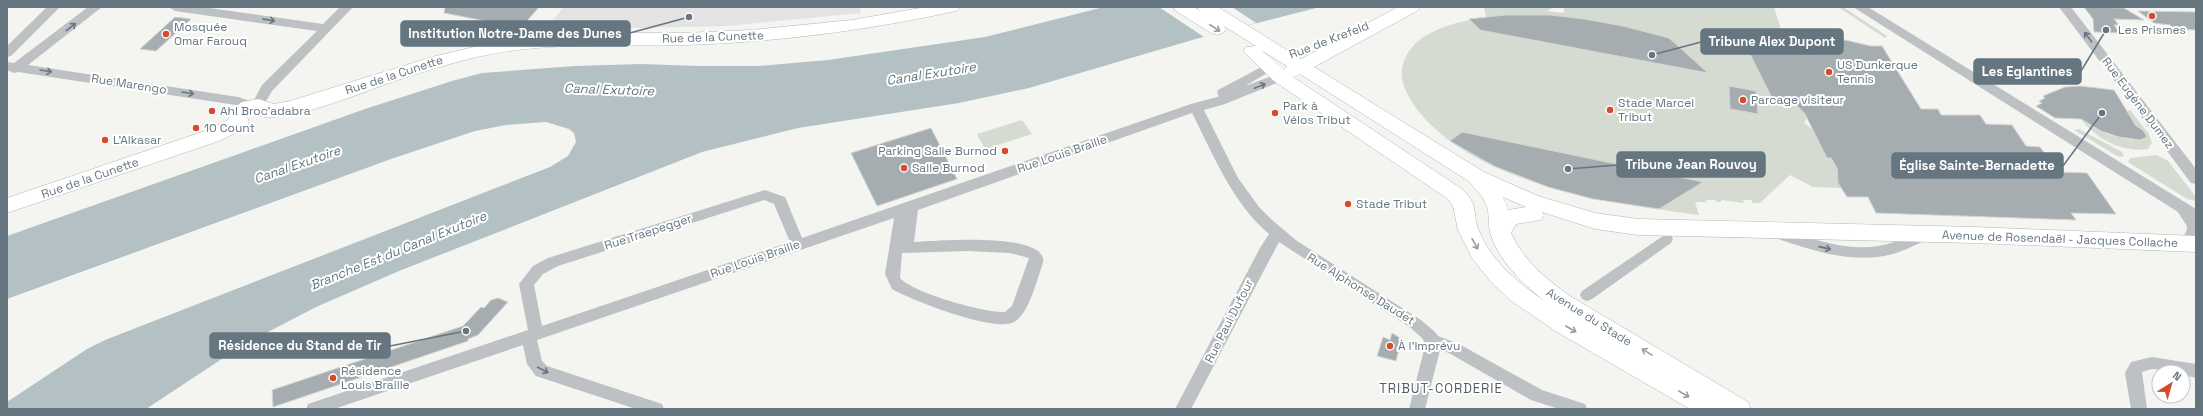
<svg xmlns="http://www.w3.org/2000/svg" width="2203" height="416" font-family="'Space Grotesk',sans-serif">
	<rect width="100%" height="100%" fill="#f4f4f1"/>
	<polygon fill="#e2e3e2" points="564,7 860,7 861,13 725,26 545,30"/>
	<g fill="#d6dbd2">
		<path d="M1484 7H1554L1547 11 1564 13V7H1774L1784 39 1741 34 1772 97 1795 98 1804 114H1809L1804 123 1820 135H1815L1831 158 1843 180 1842 188 1813 187 1790 175 1760 203H1753L1751 200H1743L1744 203 1721 200V202H1716L1715 200H1706L1707 202H1695L1699 215C1611 203 1481 186 1420 113 1409 99 1398 82 1403 64 1413 30 1457 22 1486 17Z"/>
		<polygon points="1838,7 1843,7 1887,36 1885,38"/>
		<path d="M2130 110 2149 134 2152 143 2148 149C2122 153 2095 138 2081 119 2097 132 2120 140 2140 140L2143 138 2145 133 2136 126 2127 111Z"/>
		<polygon points="1022,120 1032,134 985,149 977,134"/>
		<polygon points="2079,129 2122,152 2124,157 2117,156 2074,130"/>
		<polygon points="2157,155 2168,161 2196,197 2196,201 2187,199 2128,162 2130,158"/>
	</g>
	<polygon fill="#b4c1c4" points="1104,7 1320,7 1206,36 1029,88 959,103 798,128 702,152 399,271 316,307 243,345 146,409 7,409 7,402 87,349 105,340 550,167 568,156 576,142 574,133 569,129 546,122 506,125 475,131 391,159 7,299 7,236 365,109 452,81 482,73 575,66 641,64 699,66 758,66 828,60 985,37"/>
	<polygon fill="#f4f4f1" points="1159,7 1232,7 1256,23 1204,37"/>
	<g fill="#a5adb1" stroke="#d5d5d3">
		<polygon points="445,7 539,7 521,28 444,13"/>
		<polygon points="2084,7 2124,8 2144,20 2114,19 2119,25 2114,25 2120,33 2094,32 2093,19"/>
		<polygon points="2138,11 2196,12 2196,30 2174,29 2170,25 2154,23"/>
		<polygon points="1505,15 1550,15 1584,19 1623,26 1669,38 1708,73 1480,30 1469,19"/>
		<polygon points="175,17 191,19 156,51 140,49"/>
		<polygon points="1810,36 1845,40 1871,46 1882,46 1921,109 1938,109 1941,115 1980,115 1986,124 2012,125 2026,146 2040,147 2058,172 2087,173 2116,214 2071,213 2076,220 1876,213 1868,197 1847,197 1838,183 1837,168 1831,158 1827,158 1805,114 1790,98 1772,98 1745,44 1815,45"/>
		<polygon points="1729,86 1756,91 1758,114 1730,109"/>
		<polygon points="2080,86 2114,90 2136,126 2143,130 2147,137 2140,140 2119,137 2101,131 2081,119 2055,118 2036,106 2042,103 2039,101 2045,98 2043,96 2065,87"/>
		<polygon points="931,128 957,179 877,206 851,153"/>
		<polygon points="1462,132 1703,182 1659,209 1593,199 1548,187 1494,166 1450,141"/>
		<polygon points="498,298 508,302 478,335 468,339 468,341 273,407 272,390 463,326 481,307 484,308 491,300"/>
		<polygon points="1392,333 1400,338 1401,342 1396,361 1377,356 1383,337 1390,340"/>
	</g>
	<g fill="none" stroke-linecap="round" stroke-linejoin="round">
		<defs>
			<g id="secondary">
				<path d="M926 7H960L957 11 951 12C863 31 775 42 685 45 615 47 546 41 477 57 448 64 418 73 389 83 361 93 288 123 260 116L258 111 247 116 249 122 247 127 219 141 7 213V198L205 131 228 120 235 107 242 102 258 99 274 104 290 101 432 57 499 41 561 33H684L751 30 852 20Z"/>
				<path d="M1173 7H1194L1200 11 1197 7H1218L1301 59 1398 7H1420L1417 11 1314 67 1484 172 1538 196 1595 213 1638 219 1975 227 2196 236V252L1975 243 1638 235 1595 229 1542 212 1544 215 1541 220 1516 224 1511 233C1523 260 1546 279 1570 296L1748 402 1751 409H1690L1557 332 1510 300 1491 282 1472 258 1458 230 1453 206 1448 199 1274 81 1243 51 1246 47 1256 46 1224 26 1226 29 1223 33 1217 35 1211 33 1176 11ZM1261 50 1287 66 1284 70ZM1300 74 1470 182C1474 189 1482 194 1485 202 1490 211 1488 222 1490 232 1498 261 1524 285 1547 303 1520 284 1492 263 1479 231 1475 223 1476 213 1473 204 1471 198 1466 193 1462 189L1293 77ZM1503 197 1524 206 1526 207 1508 210Z"/>
			</g>
		</defs>
		<use href="#secondary" stroke="#b2b7ba" stroke-width="1"/>
		<g fill="#bdc1c4" fill-rule="evenodd">
			<polygon points="47,7 60,7 11,56 7,57 7,46"/>
			<polygon points="88,7 102,7 28,65 238,97 253,102 262,85 317,31 175,11 169,7 202,7 323,24 340,7 353,7 272,91 262,108 251,110 236,105 18,72 14,73 7,70 7,62 14,63"/>
			<path d="M1853 7H1868L2196 209 2195 244 2186 249 2181 248 2179 244C2190 224 2190 232 2178 212Z"/>
			<polygon points="2059,7 2071,7 2196,169 2196,184 2191,183"/>
			<path d="M1267 64 1273 68 1271 71 1245 86 1280 73 1286 77 1284 80 1225 104 1204 110 1238 178 1259 207 1272 220 1297 241 1421 320 1435 332 1438 336 1459 344 1542 390 1585 404 1587 409H1559L1531 400 1449 353 1440 350 1425 409H1409L1425 346 1423 339 1411 328 1279 242 1191 409H1175L1260 248 1269 234C1232 202 1214 156 1192 113L918 210 914 242C934 241 1049 231 1043 263 1037 279 1029 314 1014 322 995 333 911 300 892 289L885 274 894 218 537 340 542 361 547 366 662 404 664 409H636L536 376 527 364 523 345 334 409H306L308 404 528 330 519 284 533 266 548 258 765 190 785 197 802 238 1191 104 1217 97 1219 96 1217 93 1218 90ZM764 200 774 204 790 242 542 326 534 285 543 274 558 266ZM968 251 1010 253 1029 258 1012 306 1005 312C985 313 913 293 900 278L902 253Z"/>
			<path d="M1777 228C1813 239 1853 255 1891 243 1903 240 1913 232 1925 229L1930 230 1932 234 1930 238C1919 243 1908 249 1896 253 1854 266 1812 250 1772 237L1770 233 1772 229Z"/>
			<polygon points="1666,234 1671,235 1673,239 1671,243 1592,299 1587,301 1582,299 1580,295 1582,291"/>
			<polygon points="2152,357 2196,364 2196,378 2183,375 2183,372 2152,369 2142,372 2147,409 2131,409 2125,373 2131,362"/>
		</g>
		<use href="#secondary" fill="#fff" fill-rule="evenodd"/>
	</g>
	<defs><path id="oneway-shaft" d="M-6 0H5M1.5-3L5.5 0L1.5 3" fill="none" stroke-width="1.6" stroke-linecap="round" stroke-linejoin="round"/></defs>
	<g stroke="#657680">
		<use href="#oneway-shaft" transform="translate(269 20) rotate(8)"/>
		<use href="#oneway-shaft" transform="translate(71 27) rotate(-38)"/>
		<use href="#oneway-shaft" transform="translate(2088 37) rotate(-127)"/>
		<use href="#oneway-shaft" transform="translate(46 71) rotate(9)"/>
		<use href="#oneway-shaft" transform="translate(1260 86) rotate(-22)"/>
		<use href="#oneway-shaft" transform="translate(188 93) rotate(9)"/>
		<use href="#oneway-shaft" transform="translate(1825 248) rotate(13)"/>
		<use href="#oneway-shaft" transform="translate(543 370) rotate(27)"/>
	</g>
	<g stroke="#939fa6">
		<use href="#oneway-shaft" transform="translate(1215 28) rotate(33)"/>
		<use href="#oneway-shaft" transform="translate(1475 244) rotate(61)"/>
		<use href="#oneway-shaft" transform="translate(1571 329) rotate(30)"/>
		<use href="#oneway-shaft" transform="translate(1647 352) rotate(-149)"/>
		<use href="#oneway-shaft" transform="translate(1684 394) rotate(30)"/>
	</g>
	<g fill="#d64a2e" stroke="#fff" stroke-width="1.5">
		<circle cx="2152" cy="16" r="4"/>
		<circle cx="166" cy="34" r="4"/>
		<circle cx="1829" cy="72" r="4"/>
		<circle cx="1743" cy="100" r="4"/>
		<circle cx="1610" cy="110" r="4"/>
		<circle cx="212" cy="111" r="4"/>
		<circle cx="1275" cy="113" r="4"/>
		<circle cx="196" cy="128" r="4"/>
		<circle cx="105" cy="140" r="4"/>
		<circle cx="1005" cy="151" r="4"/>
		<circle cx="904" cy="168" r="4"/>
		<circle cx="1348" cy="204" r="4"/>
		<circle cx="1390" cy="346" r="4"/>
		<circle cx="333" cy="378" r="4"/>
	</g>
	<g text-anchor="middle" stroke-width="4" stroke-linejoin="round" paint-order="stroke">
		<g font-size="12" fill="#657680" stroke="#fff" text-anchor="start">
			<text x="174" y="31">Mosquée<tspan x="174" dy="14">Omar Farouq</tspan></text>
			<text x="2152" y="34" text-anchor="middle">Les Prismes</text>
			<text x="1837" y="69">US Dunkerque<tspan x="1837" dy="14">Tennis</tspan></text>
			<text x="1751" y="104">Parcage visiteur</text>
			<text x="1618" y="107">Stade Marcel<tspan x="1618" dy="14">Tribut</tspan></text>
			<text x="1283" y="110">Park à<tspan x="1283" dy="14">Vélos Tribut</tspan></text>
			<text x="220" y="115">Ah! Broc'adabra</text>
			<text x="204" y="132">10 Count</text>
			<text x="113" y="144">L'Alkasar</text>
			<text x="997" y="155" text-anchor="end">Parking Salle Burnod</text>
			<text x="912" y="172">Salle Burnod</text>
			<text x="1356" y="208">Stade Tribut</text>
			<text x="1398" y="350">À l'Imprévu</text>
			<text x="341" y="375">Résidence<tspan x="341" dy="14">Louis Braille</tspan></text>
		</g>
		<g font-size="12" fill="#657680" stroke="#fff">
			<text transform="translate(713 37) rotate(-2)" y="4">Rue de la Cunette</text>
			<text transform="translate(1329 40) rotate(-21)" y="4">Rue de Krefeld</text>
			<text transform="translate(394 75) rotate(-18)" y="4">Rue de la Cunette</text>
			<text transform="translate(129 84) rotate(9)" y="4">Rue Marengo</text>
			<text transform="translate(2138 103) rotate(53)" y="4">Rue Eugène Dumez</text>
			<text transform="translate(1062 154) rotate(-19)" y="4">Rue Louis Braille</text>
			<text transform="translate(90 178) rotate(-19)" y="4">Rue de la Cunette</text>
			<text transform="translate(648 232) rotate(-18)" y="4">Rue Traepegger</text>
			<text transform="translate(2060 239) rotate(2)" y="4">Avenue de Rosendaël - Jacques Collache</text>
			<text transform="translate(755 259) rotate(-19)" y="4">Rue Louis Braille</text>
			<text transform="translate(1361 289) rotate(32)" y="4">Rue Alphonse Daudet</text>
			<text transform="translate(1589 317) rotate(32)" y="4">Avenue du Stade</text>
			<text transform="translate(1229 321) rotate(-63)" y="4">Rue Paul Dufour</text>
		</g>
		<g font-size="13" font-style="italic" fill="#61777d" stroke="#fff">
			<text transform="translate(931 73) rotate(-9)" y="5">Canal Exutoire</text>
			<text transform="translate(609 89) rotate(2)" y="5">Canal Exutoire</text>
			<text transform="translate(297 164) rotate(-19)" y="5">Canal Exutoire</text>
			<text transform="translate(398 250) rotate(-22)" y="5">Branche Est du Canal Exutoire</text>
		</g>
		<g font-size="13" letter-spacing="1" fill="#525e65" stroke="#fff">
			<text x="1441" y="393">TRIBUT-CORDERIE</text>
		</g>
	</g>
	<path fill="none" stroke="#657680" stroke-width="1.5" d="M689 17L630 33M1652 55L1701 42M2106 30L2081 71M1568 169L1617 165M2102 113L2063 166M466 331L390 346"/>
	<g fill="#657680" stroke="#fff" stroke-width="1.5">
		<circle cx="689" cy="17" r="4"/>
		<circle cx="1652" cy="55" r="4"/>
		<circle cx="2106" cy="30" r="4"/>
		<circle cx="1568" cy="169" r="4"/>
		<circle cx="2102" cy="113" r="4"/>
		<circle cx="466" cy="331" r="4"/>
	</g>
	<g fill="#657680" stroke="#657680" stroke-width="1.5">
		<rect x="401" y="21" width="229" height="25" rx="4"/>
		<rect x="1701" y="29" width="142" height="25" rx="4"/>
		<rect x="1974" y="59" width="107" height="25" rx="4"/>
		<rect x="1617" y="152" width="148" height="25" rx="4"/>
		<rect x="1892" y="153" width="171" height="25" rx="4"/>
		<rect x="210" y="333" width="180" height="25" rx="4"/>
	</g>
	<g font-size="13" text-anchor="middle" font-weight="bold" fill="#fff">
		<text x="515" y="38">Institution Notre-Dame des Dunes</text>
		<text x="1772" y="46">Tribune Alex Dupont</text>
		<text x="2027" y="76">Les Eglantines</text>
		<text x="1691" y="169">Tribune Jean Rouvoy</text>
		<text x="1977" y="170">Église Sainte-Bernadette</text>
		<text x="300" y="350">Résidence du Stand de Tir</text>
	</g>
	<rect width="2203" height="416" fill="none" stroke="#657680" stroke-width="16"/>
	<g transform="translate(2171 384) rotate(37)"><circle r="19" fill="#ffffff" stroke="#c1c8cc"/>
	<path d="M0-3L7 15L0 10L-7 15Z" fill="#d64a2e"/>
	<text y="-6" font-size="11" font-weight="bold" text-anchor="middle" fill="#657680">N</text>
	</g>
</svg>
